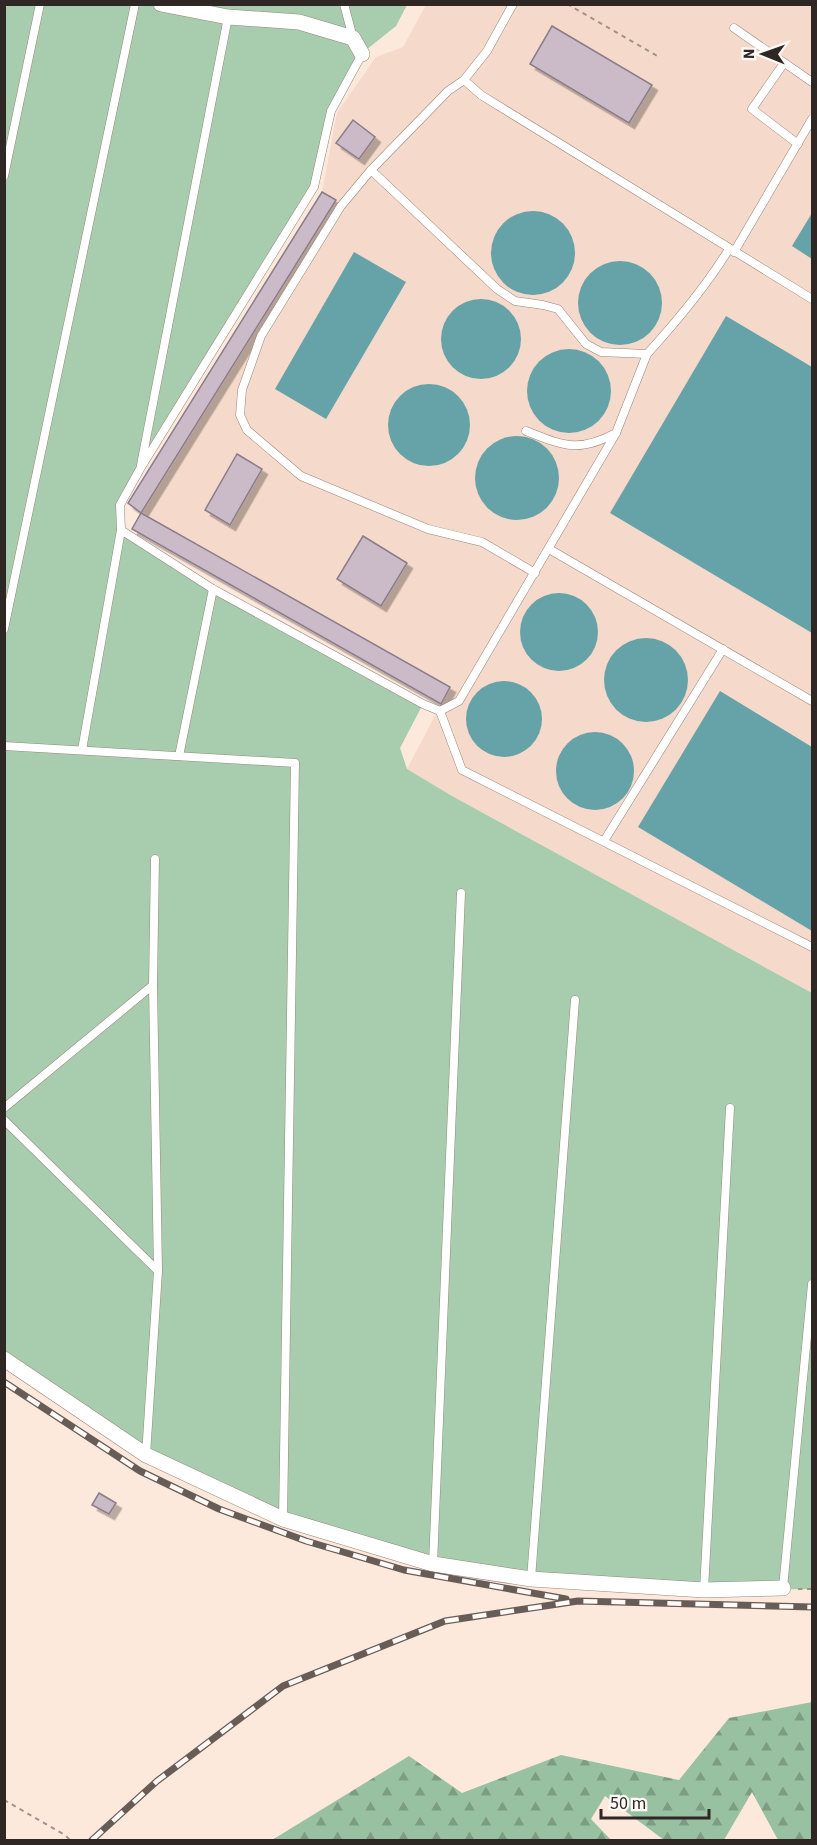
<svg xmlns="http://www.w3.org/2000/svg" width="817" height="1845" font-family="'Source Sans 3',sans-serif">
	<defs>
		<pattern id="forest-firs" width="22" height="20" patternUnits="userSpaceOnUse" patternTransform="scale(1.5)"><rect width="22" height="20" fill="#98c1a1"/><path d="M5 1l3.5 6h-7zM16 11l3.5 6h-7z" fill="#7c9d83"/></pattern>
		<filter id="shadow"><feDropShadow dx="5.5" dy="5.5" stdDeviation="0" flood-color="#0004"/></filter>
	</defs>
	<rect width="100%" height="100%" fill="#fde8dc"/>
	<polygon fill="#f5d9ca" points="426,5 812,5 812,993 452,796 407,769 450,687 141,513 335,201 322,192 337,113 376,57 403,47"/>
	<polygon fill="#a7cdae" points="4,5 407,5 396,26 361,54 331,111 314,187 120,505 121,530 213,589 423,704 400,748 407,769 452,796 812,993 812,1589 704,1590 433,1564 283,1519 146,1455 5,1359"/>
	<polygon fill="url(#forest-firs)" points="812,1702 812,1840 778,1840 752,1792 724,1840 664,1840 605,1796 591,1819 611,1840 272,1840 409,1756 462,1793 561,1755 679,1780 729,1718"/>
	<g fill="#65a3a8">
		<circle cx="533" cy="253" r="42"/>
		<polygon points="812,213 812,259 792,246"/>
		<polygon points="354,252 406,282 326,419 275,389"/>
		<circle cx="620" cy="303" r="42"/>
		<circle cx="481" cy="339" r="40"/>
		<polygon points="726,316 812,367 812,633 610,513"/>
		<circle cx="569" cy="391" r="42"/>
		<circle cx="429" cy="425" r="41"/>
		<circle cx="517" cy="478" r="42"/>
		<circle cx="559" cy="632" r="39"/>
		<circle cx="646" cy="680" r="42"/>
		<circle cx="504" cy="719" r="38"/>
		<polygon points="720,691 812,747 812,931 638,827"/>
		<circle cx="595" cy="771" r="39"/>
	</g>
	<g fill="#cbbbc9" stroke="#8b7c89" stroke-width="1.5" filter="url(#shadow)">
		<polygon points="552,26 652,85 629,123 530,64"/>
		<polygon points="353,120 375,137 359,159 336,143"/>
		<polygon points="322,192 336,200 141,513 128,503"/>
		<polygon points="237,454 262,469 230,525 205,510"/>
		<polygon points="141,513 450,687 441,704 132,529"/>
		<polygon points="363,536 407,563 381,606 337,579"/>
		<polygon points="99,1493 116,1503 109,1514 92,1505"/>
	</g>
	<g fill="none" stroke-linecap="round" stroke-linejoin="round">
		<defs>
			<g id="service">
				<polyline points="344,4 353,38"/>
				<polyline points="513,4 487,51 464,80 481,95 812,299"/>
				<polyline points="734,28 812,82"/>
				<polyline points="362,54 331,111 314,187 140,469 120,505 121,530 213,589 423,704 440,711 459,701 616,433"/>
				<polyline points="784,63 752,109 798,144"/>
				<polyline points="464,80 448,91 371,170 341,206 261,336 242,390 240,415 247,430 301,476 428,529 482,542 535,573"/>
				<path d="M371 170 497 289 515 301 543 305 558 309 586 344 601 352 647 354C678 320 705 288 729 249"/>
				<polyline points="4,176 40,4"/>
				<polyline points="734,252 812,119"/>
				<path d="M526 431C564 446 578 453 616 433L647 354"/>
				<polyline points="141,465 228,17"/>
				<polyline points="549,549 812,701"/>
				<polyline points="4,629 135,4"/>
				<polyline points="440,711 462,770 812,947"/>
				<polyline points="4,746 295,763 283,1519"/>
				<polyline points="82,750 121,530"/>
				<polyline points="179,756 213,589"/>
				<polyline points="604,841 723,649"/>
				<polyline points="4,1108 153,985"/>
				<polyline points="4,1120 158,1271"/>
				<polyline points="146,1455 158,1271 153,985 155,859"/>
				<polyline points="433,1564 461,893"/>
				<polyline points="531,1579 575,1000"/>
				<polyline points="783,1588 812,1284"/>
				<polyline points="704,1590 730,1108"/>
			</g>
			<g id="minor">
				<polyline points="161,4 228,17 299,22 353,38 362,54"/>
				<polyline points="4,1359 146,1455 283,1519 433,1564 531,1579 704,1590 783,1588"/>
			</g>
		</defs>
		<use href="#service" stroke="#98867b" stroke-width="9"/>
		<use href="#minor" stroke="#98867b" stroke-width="16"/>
		<g stroke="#a2938a" stroke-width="2" stroke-dasharray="4.5 4.5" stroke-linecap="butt">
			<polyline points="567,4 659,57"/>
			<polyline points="798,1589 812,1589"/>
			<polyline points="4,1800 65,1835 70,1840"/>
		</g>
		<use href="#service" stroke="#fff" stroke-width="8"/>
		<use href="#minor" stroke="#fff" stroke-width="15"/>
		<defs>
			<g id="rail">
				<polyline points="4,1382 140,1471 219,1509 306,1541 404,1570 566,1599"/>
				<polyline points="92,1840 157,1781 283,1686 445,1621 578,1601 812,1607"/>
			</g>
		</defs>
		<use href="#rail" stroke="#685c56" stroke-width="7"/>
		<use href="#rail" stroke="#fdf9f6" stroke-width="4.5" stroke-dasharray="14" stroke-linecap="butt"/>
	</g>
	<rect width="817" height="1845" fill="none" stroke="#2f2723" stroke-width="12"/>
	<g transform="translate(763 54) rotate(271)" stroke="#fdf9f6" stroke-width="4.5" paint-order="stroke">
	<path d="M0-4.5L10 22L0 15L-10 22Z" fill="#2f2723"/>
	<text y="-9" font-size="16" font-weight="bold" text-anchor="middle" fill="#2f2723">N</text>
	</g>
	<path d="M601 1809v9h108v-9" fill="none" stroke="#2f2723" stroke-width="3"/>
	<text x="610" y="1809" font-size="18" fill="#2f2723" stroke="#fdf9f6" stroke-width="4.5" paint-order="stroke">50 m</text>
</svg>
